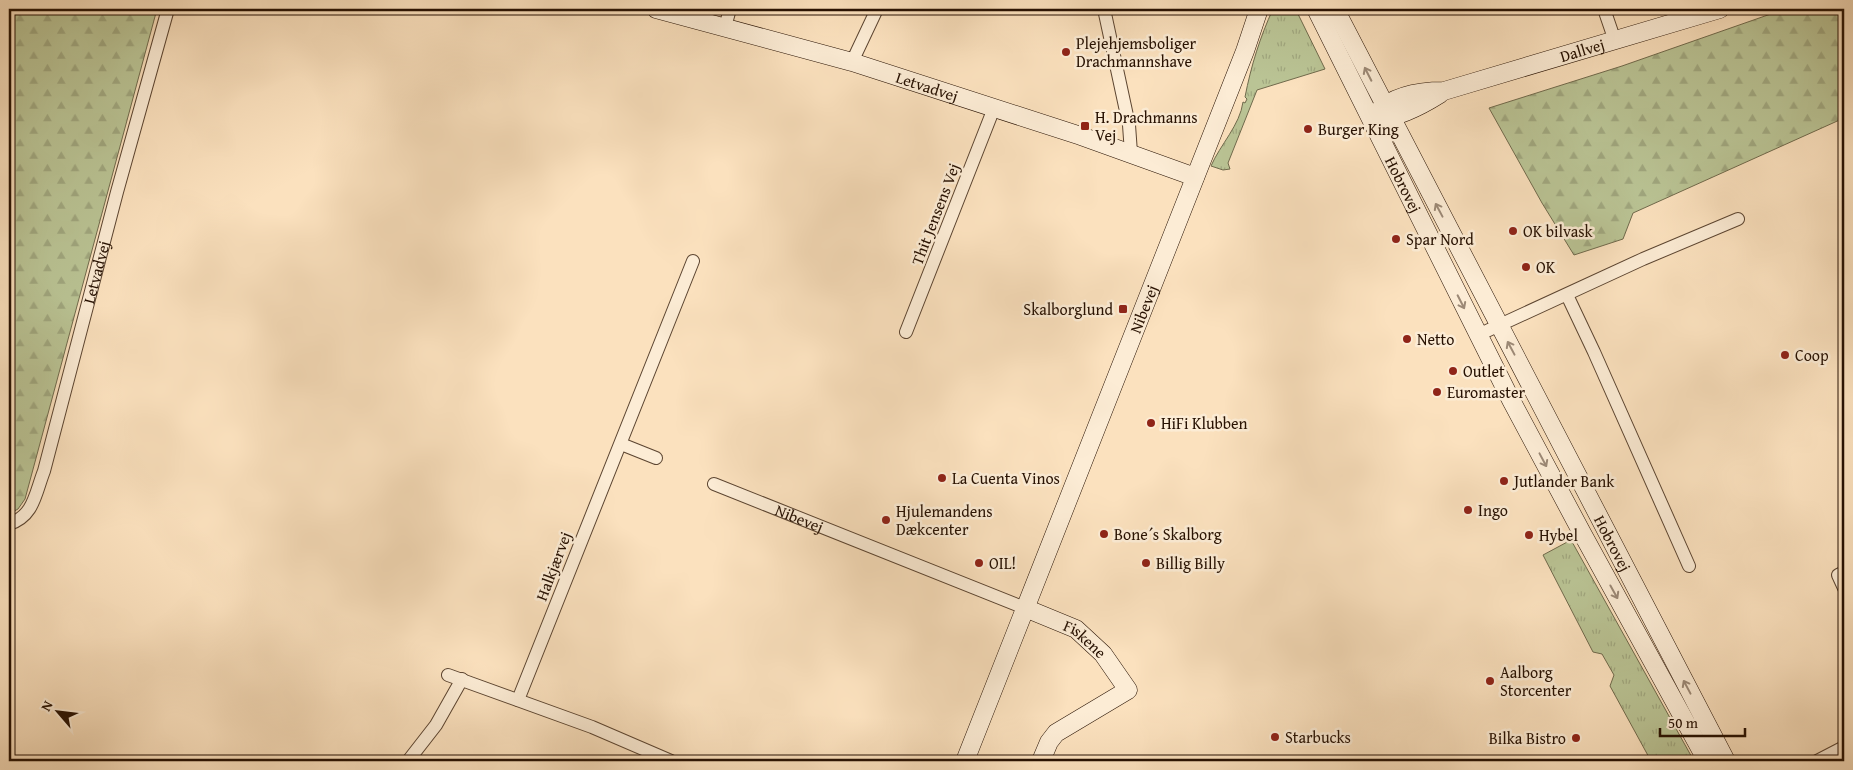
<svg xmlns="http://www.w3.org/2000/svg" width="1853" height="770" font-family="'Gentium Book Plus',serif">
	<defs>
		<pattern id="grass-tufts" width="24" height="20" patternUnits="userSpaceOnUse" patternTransform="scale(1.25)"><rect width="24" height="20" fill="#bac495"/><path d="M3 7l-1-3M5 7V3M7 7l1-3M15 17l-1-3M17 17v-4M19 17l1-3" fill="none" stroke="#a0a77f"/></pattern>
		<pattern id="forest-firs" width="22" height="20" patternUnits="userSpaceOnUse" patternTransform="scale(1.25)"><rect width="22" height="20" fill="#bac495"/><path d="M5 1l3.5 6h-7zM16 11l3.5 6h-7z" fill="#a0a77f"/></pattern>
	</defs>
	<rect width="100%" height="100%" fill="#fbe1be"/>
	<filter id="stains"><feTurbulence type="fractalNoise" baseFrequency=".004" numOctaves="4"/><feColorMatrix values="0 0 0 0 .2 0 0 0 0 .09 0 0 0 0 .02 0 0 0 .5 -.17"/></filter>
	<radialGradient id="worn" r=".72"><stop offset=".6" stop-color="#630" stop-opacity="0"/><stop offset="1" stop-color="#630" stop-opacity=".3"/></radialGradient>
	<g fill="url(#grass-tufts)" stroke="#706a4c">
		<path d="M1273 9H1284L1298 14 1325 69 1257 90 1228 163 1230 169 1223 170 1211 166C1220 145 1240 125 1243 102L1245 103 1247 99 1245 97C1251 66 1260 37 1273 9Z"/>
		<polygon points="1571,540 1694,761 1651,761 1610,686 1614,675 1602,654 1593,652 1543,555"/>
	</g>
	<g fill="url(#forest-firs)" stroke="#706a4c">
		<polygon points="9,9 157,9 25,499 18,509 9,514"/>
		<polygon points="1785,9 1844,9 1844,118 1633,213 1623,239 1574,255 1542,203 1489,108 1622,66"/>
	</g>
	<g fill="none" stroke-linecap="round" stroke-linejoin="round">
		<defs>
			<g id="street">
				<polyline points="1104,9 1129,125 1131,153"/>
				<polyline points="1604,9 1615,41"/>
				<polyline points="725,27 730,9"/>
				<polyline points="852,62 877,9"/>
				<polyline points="1567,295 1594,352 1689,566"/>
				<polyline points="906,332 994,108"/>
				<polyline points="1478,335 1643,259 1738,219"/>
				<polyline points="621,444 656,458"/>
				<path id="s1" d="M714 484 1025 608"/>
				<path id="s2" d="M9 524C34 516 35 494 44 471L117 192 168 9"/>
				<polyline points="1844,572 1838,575 1844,588"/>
				<polyline points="448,675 592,727 671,761"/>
				<polyline points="518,700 693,261"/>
				<polyline points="408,761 436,725 462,679"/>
				<polyline points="1817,761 1844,747"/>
			</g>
			<g id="secondary">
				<path id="s3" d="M656 9 852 62 1081 136 1195 177"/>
				<path id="s4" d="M1316 9 1511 400 1582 533 1707 761"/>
				<path id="s5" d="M1335 9 1726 761"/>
				<path id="s6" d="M1377 112C1394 95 1421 91 1444 91L1720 9"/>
				<path d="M1379 119C1400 117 1421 106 1440 94"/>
				<path id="s7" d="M1025 608 1076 629 1103 654 1128 690 1056 733 1049 742 1041 761"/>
				<path id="s8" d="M965 761 1245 51 1259 9"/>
			</g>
		</defs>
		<use href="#street" stroke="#5c4531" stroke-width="14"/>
		<use href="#secondary" stroke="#271102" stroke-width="19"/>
		<use href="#street" stroke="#fcecd5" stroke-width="12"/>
		<use href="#secondary" stroke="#fcecd5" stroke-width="18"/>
	</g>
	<defs><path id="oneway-shaft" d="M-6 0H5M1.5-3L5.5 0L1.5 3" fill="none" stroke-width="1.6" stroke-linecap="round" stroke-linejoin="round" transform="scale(1.25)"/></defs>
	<g stroke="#9c8976">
		<use href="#oneway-shaft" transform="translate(1368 74) rotate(-117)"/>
		<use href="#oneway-shaft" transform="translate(1439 210) rotate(-118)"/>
		<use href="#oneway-shaft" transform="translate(1461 302) rotate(63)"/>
		<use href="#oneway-shaft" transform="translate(1511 348) rotate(-118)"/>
		<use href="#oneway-shaft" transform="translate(1543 460) rotate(62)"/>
		<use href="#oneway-shaft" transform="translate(1614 592) rotate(61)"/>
		<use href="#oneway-shaft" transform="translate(1687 687) rotate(-118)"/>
	</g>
	<g fill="#8f2418" stroke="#fcecd5" stroke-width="2">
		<circle cx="1066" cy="52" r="5"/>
		<rect x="1080" y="121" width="10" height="10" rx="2.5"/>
		<circle cx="1308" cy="129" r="5"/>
		<circle cx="1513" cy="231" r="5"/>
		<circle cx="1396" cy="239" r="5"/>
		<circle cx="1526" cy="267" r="5"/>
		<rect x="1118" y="304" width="10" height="10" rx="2.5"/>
		<circle cx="1407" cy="339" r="5"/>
		<circle cx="1785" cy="355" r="5"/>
		<circle cx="1453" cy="371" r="5"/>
		<circle cx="1437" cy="392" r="5"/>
		<circle cx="1151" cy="423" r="5"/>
		<circle cx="942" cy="478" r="5"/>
		<circle cx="1504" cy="481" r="5"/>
		<circle cx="1468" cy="510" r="5"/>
		<circle cx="886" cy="520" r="5"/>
		<circle cx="1104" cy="534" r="5"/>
		<circle cx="1529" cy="535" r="5"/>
		<circle cx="979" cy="563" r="5"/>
		<circle cx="1146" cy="563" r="5"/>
		<circle cx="1490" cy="681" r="5"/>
		<circle cx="1275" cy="737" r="5"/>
		<circle cx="1576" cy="738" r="5"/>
	</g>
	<g text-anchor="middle" stroke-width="5" stroke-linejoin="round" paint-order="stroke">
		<g font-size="16" fill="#271102" stroke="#fcecd5" text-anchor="start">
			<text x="1076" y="49">Plejehjemsboliger<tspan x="1076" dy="18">Drachmannshave</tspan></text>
			<text x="1095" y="123">H. Drachmanns<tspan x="1095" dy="18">Vej</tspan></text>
			<text x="1318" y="135">Burger King</text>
			<text x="1523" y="237">OK bilvask</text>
			<text x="1406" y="245">Spar Nord</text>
			<text x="1536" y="273">OK</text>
			<text x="1113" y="315" text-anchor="end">Skalborglund</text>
			<text x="1417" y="345">Netto</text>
			<text x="1795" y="361">Coop</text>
			<text x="1463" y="377">Outlet</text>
			<text x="1447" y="398">Euromaster</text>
			<text x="1161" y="429">HiFi Klubben</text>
			<text x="952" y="484">La Cuenta Vinos</text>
			<text x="1514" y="487">Jutlander Bank</text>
			<text x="1478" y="516">Ingo</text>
			<text x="896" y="517">Hjulemandens<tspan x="896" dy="18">Dækcenter</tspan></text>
			<text x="1114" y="540">Bone´s Skalborg</text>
			<text x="1539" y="541">Hybel</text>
			<text x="989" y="569">OIL!</text>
			<text x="1156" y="569">Billig Billy</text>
			<text x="1500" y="678">Aalborg<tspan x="1500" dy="18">Storcenter</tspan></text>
			<text x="1285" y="743">Starbucks</text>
			<text x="1566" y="744" text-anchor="end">Bilka Bistro</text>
		</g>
		<g font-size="16" fill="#271102" stroke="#fcecd5">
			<text dy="6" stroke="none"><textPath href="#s6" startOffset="216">Dallvej</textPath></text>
			<text dy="6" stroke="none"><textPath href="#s3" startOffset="282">Letvadvej</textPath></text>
			<text dy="6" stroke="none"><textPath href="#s4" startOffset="196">Hobrovej</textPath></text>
			<text transform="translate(935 214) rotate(-69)" y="6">Thit Jensens Vej</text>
			<text dy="6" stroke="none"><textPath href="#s2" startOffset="272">Letvadvej</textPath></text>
			<text dy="6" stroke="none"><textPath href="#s8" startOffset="486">Nibevej</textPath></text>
			<text dy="6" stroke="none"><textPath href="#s1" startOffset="92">Nibevej</textPath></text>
			<text dy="6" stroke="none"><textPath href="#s5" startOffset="602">Hobrovej</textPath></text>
			<text transform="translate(553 566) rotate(-69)" y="6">Halkjærvej</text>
			<text dy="6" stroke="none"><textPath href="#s7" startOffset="68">Fiskene</textPath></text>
		</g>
	</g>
	<rect width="1853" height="770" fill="none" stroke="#fbe1be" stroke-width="30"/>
	<rect x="10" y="10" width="1833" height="750" fill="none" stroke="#271102" stroke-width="2.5"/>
	<rect x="15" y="15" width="1823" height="740" fill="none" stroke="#271102"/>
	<g transform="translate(58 712) rotate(298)" stroke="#fcecd5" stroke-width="4" paint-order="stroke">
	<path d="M0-4L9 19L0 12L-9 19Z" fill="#271102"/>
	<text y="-8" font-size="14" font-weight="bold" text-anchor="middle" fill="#271102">N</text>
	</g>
	<path d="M1660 728v8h85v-8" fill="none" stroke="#271102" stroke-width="2.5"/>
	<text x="1668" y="728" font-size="15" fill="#271102" stroke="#fcecd5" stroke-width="4" paint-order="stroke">50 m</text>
	<rect width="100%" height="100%" filter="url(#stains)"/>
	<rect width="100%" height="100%" fill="url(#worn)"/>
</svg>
